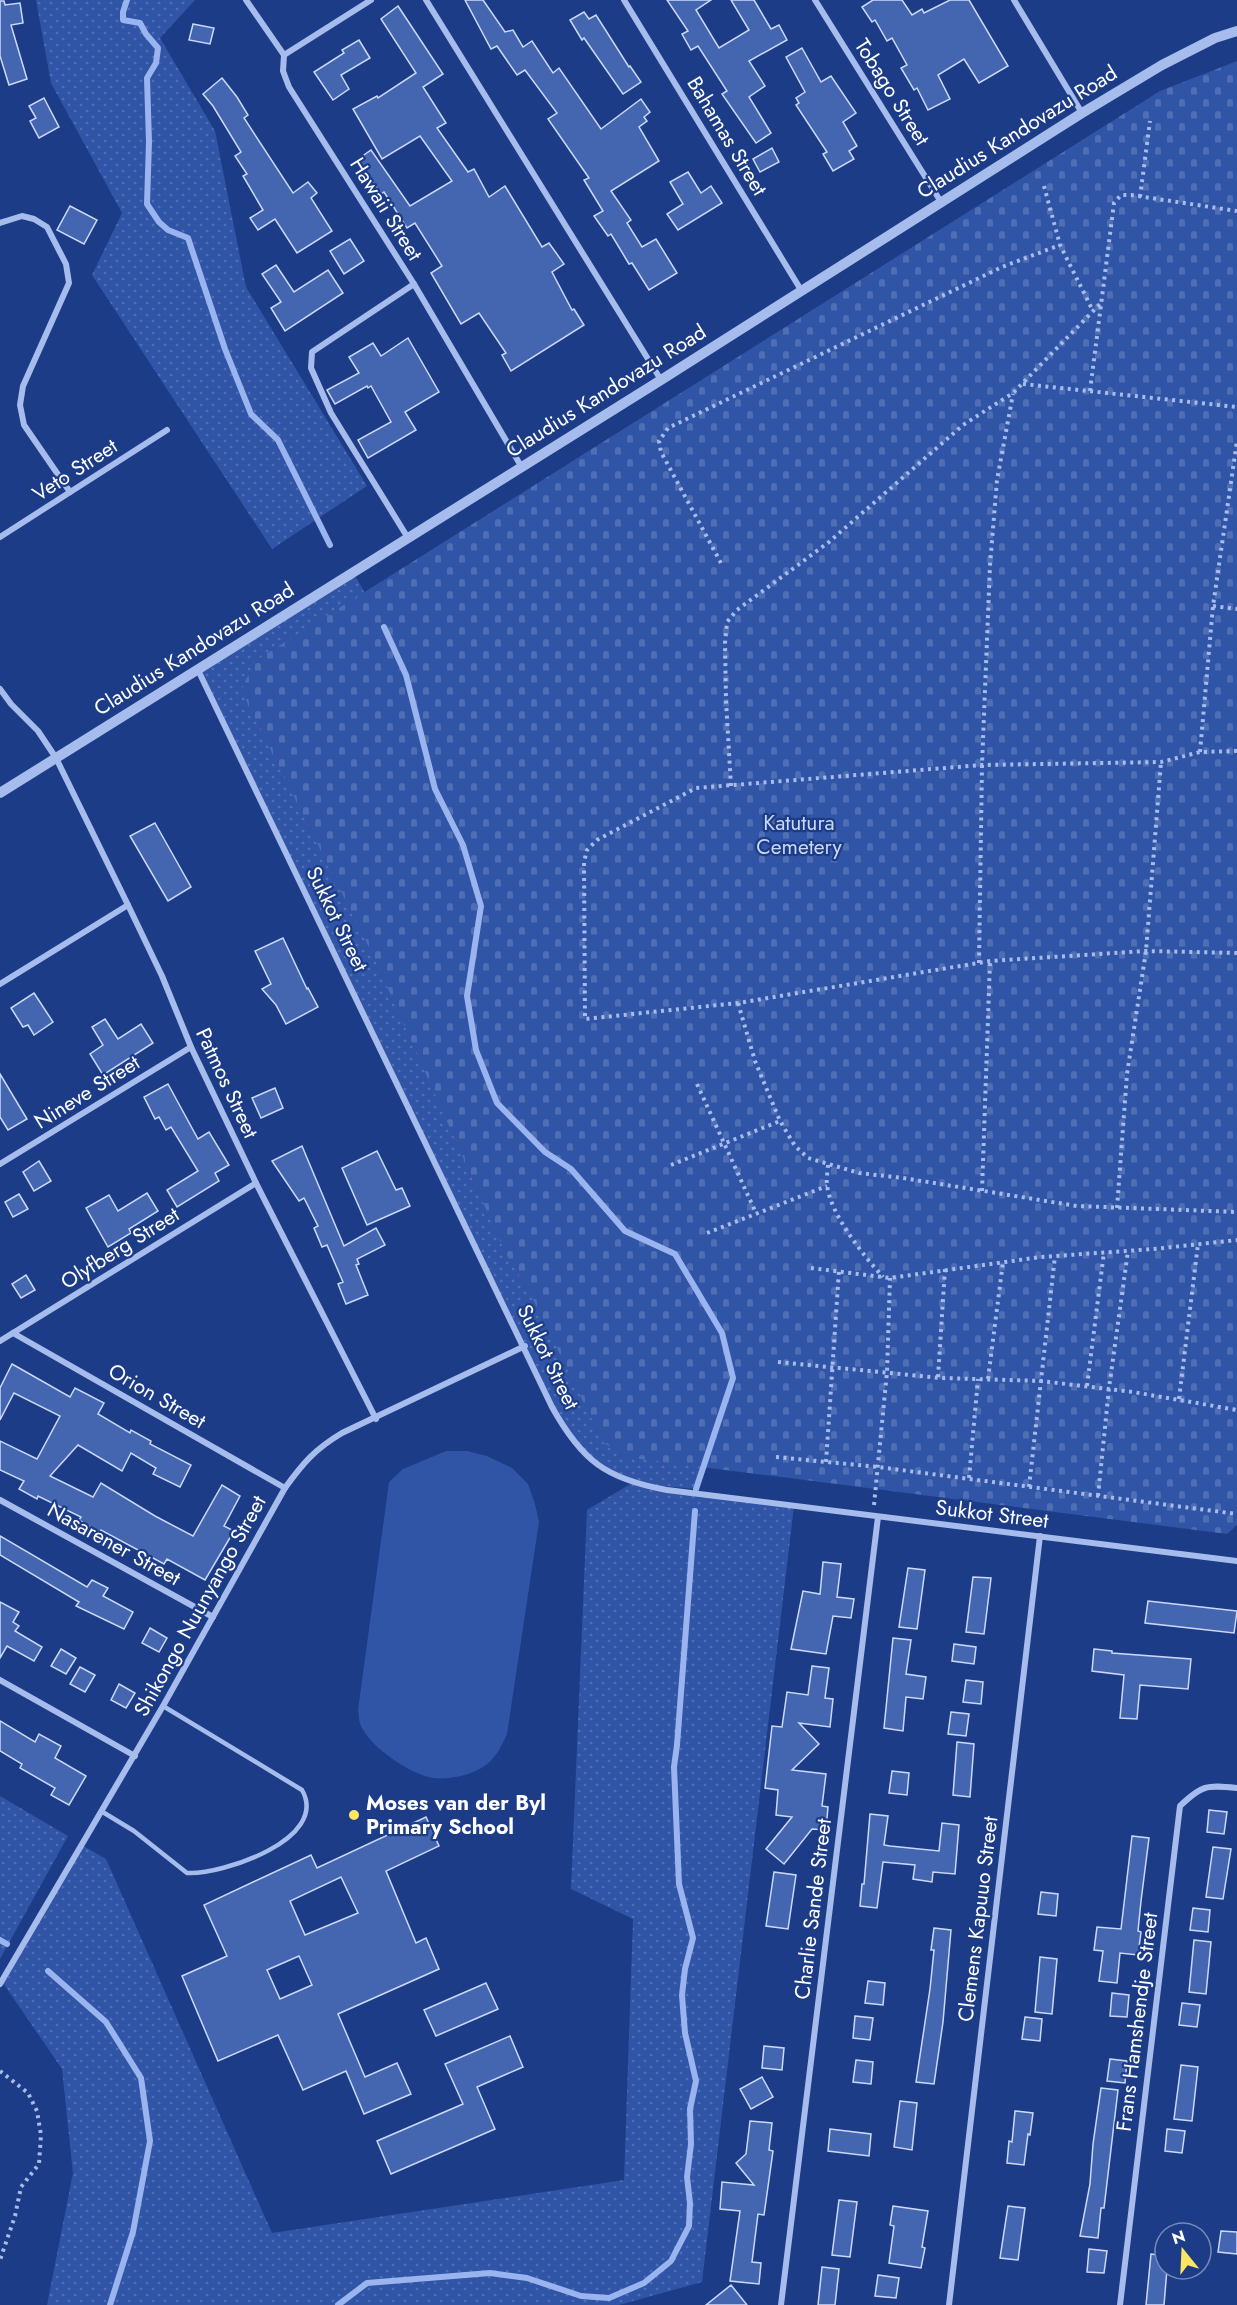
<svg xmlns="http://www.w3.org/2000/svg" width="1237" height="2305" font-family="Jost,sans-serif">
	<defs>
		<pattern id="grass-dots" width="8" height="8" patternUnits="userSpaceOnUse" patternTransform="scale(1.5)"><rect width="8" height="8" fill="#3054a6"/><path d="M2 2h.1M6 6h.1" fill="none" stroke="#4f6eb3" stroke-width="1.8" stroke-linecap="round"/></pattern>
		<pattern id="cemetery-stones" width="16" height="16" patternUnits="userSpaceOnUse" patternTransform="scale(1.5)"><rect width="16" height="16" fill="#3054a6"/><path d="M2 7V4a2 2 0 0 1 4 0v3zM10 15v-3a2 2 0 0 1 4 0v3z" fill="#4f6eb3"/></pattern>
	</defs>
	<rect width="100%" height="100%" fill="#1c3c88"/>
	<g fill="url(#grass-dots)">
		<polygon points="36,0 195,0 160,38 215,131 246,287 367,486 272,549 92,275 122,213 51,83"/>
		<polygon points="353,572 384,627 733,1378 696,1489 651,1485 794,1506 702,2282 619,2305 47,2305 73,2173 62,2069 3,1983 80,1844 106,1859 272,2233 624,2180 633,1919 571,1889 587,1510 632,1483 603,1470 566,1432 198,670"/>
		<polygon points="0,1796 68,1836 0,1959"/>
	</g>
	<polygon fill="url(#cemetery-stones)" points="1237,61 1237,1525 1227,1534 624,1457 603,1442 533,1299 505,1252 373,955 241,690 255,661 1160,91"/>
	<path fill="#3054a6" d="M446 1451H467L487 1456 512 1468 528 1484 535 1504 539 1522 507 1734C502 1745 496 1758 486 1765 473 1775 449 1780 433 1778 410 1774 372 1748 362 1728 359 1723 359 1716 358 1710L389 1482 403 1469Z"/>
	<g fill="none" stroke-linecap="round" stroke-linejoin="round">
		<g stroke="#99b4ee" stroke-width="6">
			<polyline points="127,0 123,12 123,20 140,23 146,34 158,48 156,63 147,78 149,142 147,204 159,222 168,230 188,238 225,349 251,414 278,440 330,545"/>
			<polyline points="384,627 406,675 435,789 463,845 481,906 467,996 476,1050 497,1103 545,1152 571,1169 625,1231 675,1254 722,1333 733,1378 696,1489"/>
			<polyline points="0,1940 7,1944"/>
			<polyline points="48,1971 106,2022 141,2078 150,2141 133,2232 110,2305"/>
			<polyline points="338,2305 367,2283 490,2273 527,2278 581,2296 609,2298 644,2283 671,2261 689,2226 690,2203 687,2177 691,2144 690,2109 696,2081 685,2033 682,1995 685,1969 693,1938 679,1884 674,1767 677,1745 695,1511"/>
		</g>
	</g>
	<g fill="#4466b1" stroke="#cbd9f9" stroke-width="1.5" fill-rule="evenodd">
		<polygon points="465,0 483,0 505,32 513,30 523,47 532,41 553,73 559,68 601,129 641,99 650,112 644,117 647,121 639,127 659,161 611,191 631,220 627,223 642,247 656,239 677,273 649,290 632,263 629,264 611,234 608,236 594,216 603,211 584,180 589,178 548,119 557,113 525,70 517,75 497,46 491,49"/>
		<polygon points="667,0 711,0 696,10 719,48 749,30 731,0 754,0 771,29 779,25 787,40 749,61 765,86 749,97 771,133 756,143 722,94 727,91 698,46 691,50 682,34 688,31"/>
		<polygon points="873,0 902,0 912,15 922,9 924,13 950,0 969,0 1008,66 979,83 964,59 938,75 950,99 928,110 917,88 914,90 901,68 907,65 892,38 887,41 875,20 872,22 862,7"/>
		<polygon points="0,1 4,1 5,5 20,3 23,23 11,25 27,79 9,85 0,56"/>
		<polygon points="398,6 443,74 423,87 446,123 437,128 468,172 474,169 489,197 505,186 542,247 549,243 564,264 552,272 572,310 574,309 584,325 511,371 502,355 506,353 479,313 461,324 431,273 442,266 415,223 407,228 384,192 381,194 357,160 371,150 410,206 452,181 420,136 382,159 353,109 377,96 378,98 416,73 381,19"/>
		<polygon points="584,12 589,19 596,15 629,67 630,66 641,82 623,94 584,38 582,40 570,20"/>
		<polygon points="193,24 214,28 210,44 189,40"/>
		<polygon points="359,40 370,58 341,75 349,89 333,100 314,72 344,53 342,50"/>
		<polygon points="802,48 821,82 831,76 856,113 843,122 857,146 849,151 854,159 833,171 823,154 827,152 796,105 799,103 796,98 805,92 786,57"/>
		<polygon points="222,78 237,97 248,115 244,118 293,193 308,182 317,193 311,198 332,231 297,253 275,219 258,230 250,218 263,210 243,176 247,174 235,156 241,152 213,106 203,94"/>
		<polygon points="44,98 59,127 39,138 30,121 36,118 29,106"/>
		<polygon points="772,148 779,162 760,172 753,159"/>
		<polygon points="688,172 701,193 711,186 722,203 678,230 667,214 683,204 670,182"/>
		<polygon points="70,206 97,220 84,244 57,230"/>
		<polygon points="350,239 364,261 344,274 330,251"/>
		<polygon points="276,265 294,292 328,270 343,293 285,331 271,308 281,302 262,274"/>
		<polygon points="408,338 439,392 405,412 416,430 368,458 358,440 391,422 371,386 368,388 367,386 335,404 327,390 359,373 349,357 373,343 381,356"/>
		<polygon points="155,823 191,887 168,901 130,836"/>
		<polygon points="283,938 307,989 308,988 318,1007 286,1024 276,1005 262,989 271,984 255,951"/>
		<polygon points="34,993 53,1022 34,1035 28,1025 23,1027 11,1008"/>
		<polygon points="105,1019 118,1039 141,1024 153,1043 103,1075 90,1054 103,1045 92,1027"/>
		<polygon points="0,1074 27,1119 8,1130 0,1117"/>
		<polygon points="168,1084 198,1139 209,1132 229,1165 215,1173 219,1181 177,1207 167,1190 198,1171 171,1127 166,1130 159,1117 155,1119 144,1097"/>
		<polygon points="275,1088 283,1108 261,1118 252,1098"/>
		<polygon points="302,1146 344,1246 376,1228 385,1245 357,1259 359,1264 356,1265 368,1295 346,1304 338,1284 343,1282 327,1245 322,1247 314,1228 318,1226 304,1198 299,1201 272,1161"/>
		<polygon points="377,1151 396,1190 402,1188 410,1206 367,1225 342,1168"/>
		<polygon points="39,1161 51,1181 34,1191 23,1172"/>
		<polygon points="147,1193 158,1211 129,1229 131,1233 108,1247 86,1208 109,1195 118,1211"/>
		<polygon points="19,1194 28,1209 13,1217 5,1202"/>
		<polygon points="26,1275 35,1290 21,1298 12,1284"/>
		<polygon points="12,1364 70,1397 75,1388 104,1403 98,1414 130,1433 131,1430 151,1441 150,1444 191,1465 180,1487 153,1474 156,1468 131,1453 122,1471 78,1445 50,1476 93,1497 101,1483 155,1516 193,1536 222,1485 240,1496 224,1526 234,1531 205,1580 167,1559 164,1564 101,1530 100,1533 79,1520 81,1517 38,1496 37,1499 19,1489 24,1481 0,1470 0,1441 37,1459 60,1416 14,1393 0,1420 0,1388"/>
		<polygon points="0,1536 87,1587 92,1580 108,1588 103,1596 133,1612 124,1629 76,1606 79,1602 0,1555"/>
		<polygon points="823,1562 841,1564 837,1597 854,1599 851,1618 833,1616 826,1654 791,1649 803,1591 820,1594"/>
		<polygon points="908,1568 925,1570 917,1629 899,1627"/>
		<polygon points="973,1577 991,1578 984,1634 966,1632"/>
		<polygon points="1148,1601 1237,1611 1234,1633 1145,1623"/>
		<polygon points="0,1602 19,1612 13,1622 19,1626 15,1631 42,1647 34,1661 7,1646 0,1658"/>
		<polygon points="150,1628 167,1638 159,1652 142,1643"/>
		<polygon points="893,1638 911,1640 906,1674 926,1677 923,1699 906,1697 903,1731 884,1728"/>
		<polygon points="954,1644 976,1647 974,1664 952,1661"/>
		<polygon points="61,1649 76,1658 66,1674 51,1666"/>
		<polygon points="1094,1649 1112,1651 1112,1653 1191,1659 1188,1689 1140,1685 1137,1719 1120,1718 1124,1675 1092,1671"/>
		<polygon points="812,1666 829,1668 825,1698 833,1699 830,1727 799,1723 819,1744 792,1770 826,1774 822,1806 828,1807 826,1830 812,1829 784,1864 766,1849 792,1817 776,1815 778,1790 765,1788 772,1726 782,1727 787,1692 808,1695"/>
		<polygon points="80,1667 95,1675 85,1692 70,1684"/>
		<polygon points="966,1680 983,1682 981,1704 963,1702"/>
		<polygon points="119,1684 135,1693 126,1708 111,1700"/>
		<polygon points="951,1712 969,1714 966,1736 948,1734"/>
		<polygon points="0,1721 35,1742 39,1734 61,1746 55,1758 86,1776 69,1805 51,1795 55,1788 20,1768 22,1764 0,1751"/>
		<polygon points="957,1742 974,1744 970,1797 953,1795"/>
		<polygon points="892,1771 909,1773 907,1795 889,1793"/>
		<polygon points="1209,1810 1227,1812 1224,1834 1207,1832"/>
		<polygon points="870,1814 888,1816 884,1845 890,1846 939,1851 942,1823 959,1825 955,1874 933,1872 932,1882 913,1879 915,1865 883,1862 877,1908 860,1906 862,1884 864,1884"/>
		<path d="M426 1817 439 1846 386 1871 416 1943 426 1938 439 1969 338 2014 365 2077 397 2063 411 2094 364 2114 346 2071 303 2090 278 2035 218 2061 182 1976 227 1956 204 1905 311 1855 317 1868ZM341 1877 358 1913 305 1935 290 1901ZM299 1956 312 1985 280 1999 267 1970Z"/>
		<polygon points="1132,1836 1149,1838 1141,1901 1138,1931 1141,1932 1138,1955 1120,1953 1117,1983 1099,1981 1103,1951 1094,1950 1097,1927 1121,1929"/>
		<polygon points="1213,1847 1231,1849 1223,1899 1206,1897"/>
		<polygon points="774,1872 796,1875 788,1929 766,1926"/>
		<polygon points="1041,1892 1058,1894 1056,1916 1038,1914"/>
		<polygon points="1193,1908 1210,1910 1208,1932 1190,1930"/>
		<polygon points="934,1928 951,1930 943,2022 934,2084 916,2082 930,1989 934,1950 931,1950"/>
		<polygon points="1194,1940 1211,1942 1206,1994 1189,1992"/>
		<polygon points="1040,1957 1057,1959 1052,2014 1035,2012"/>
		<polygon points="868,1981 885,1983 883,2005 865,2003"/>
		<polygon points="486,1983 498,2009 436,2036 424,2010"/>
		<polygon points="1112,1993 1129,1995 1127,2017 1110,2016"/>
		<polygon points="1182,2003 1200,2005 1197,2027 1179,2025"/>
		<polygon points="855,2016 873,2018 870,2040 853,2038"/>
		<polygon points="1025,2017 1042,2019 1040,2041 1022,2039"/>
		<polygon points="510,2036 523,2067 477,2087 495,2129 391,2174 377,2141 463,2104 445,2064"/>
		<polygon points="764,2046 784,2048 782,2070 762,2068"/>
		<polygon points="1110,2059 1127,2061 1125,2083 1107,2081"/>
		<polygon points="856,2060 873,2062 871,2084 853,2082"/>
		<polygon points="1181,2065 1198,2067 1192,2121 1174,2119"/>
		<polygon points="762,2077 773,2097 751,2109 740,2089"/>
		<polygon points="1101,2088 1118,2090 1104,2208 1101,2208 1098,2238 1080,2236 1090,2184 1093,2144"/>
		<polygon points="900,2101 917,2103 912,2150 894,2147"/>
		<polygon points="1015,2111 1033,2113 1030,2135 1028,2134 1024,2165 1007,2163 1009,2141 1012,2142"/>
		<polygon points="750,2121 772,2123 769,2150 773,2151 764,2215 758,2214 752,2262 761,2263 759,2284 730,2281 740,2211 720,2209 722,2182 754,2185 736,2163 746,2154"/>
		<polygon points="830,2129 871,2134 869,2156 828,2151"/>
		<polygon points="1167,2129 1185,2131 1182,2153 1165,2151"/>
		<polygon points="839,2200 857,2202 850,2257 832,2255"/>
		<polygon points="893,2206 928,2211 922,2247 925,2248 921,2268 889,2263 894,2226 890,2225"/>
		<polygon points="1008,2206 1025,2208 1018,2260 1000,2258"/>
		<polygon points="1221,2231 1237,2232 1237,2254 1218,2252"/>
		<polygon points="1089,2249 1107,2251 1104,2273 1087,2272"/>
		<polygon points="1151,2254 1165,2256 1165,2269 1167,2269 1164,2305 1146,2305"/>
		<polygon points="822,2267 839,2269 835,2305 818,2305"/>
		<polygon points="878,2275 899,2278 896,2298 875,2296"/>
		<polygon points="731,2285 747,2305 706,2305"/>
	</g>
	<g fill="none" stroke-linecap="round" stroke-linejoin="round">
		<g stroke="#a6bcec" stroke-width="4" stroke-dasharray="3 4.5" stroke-linecap="butt">
			<polyline points="1044,186 1060,245 1093,311"/>
			<polyline points="1140,197 1150,121"/>
			<polyline points="1023,384 1237,407"/>
			<polyline points="1090,391 1114,203 1121,195 1131,195 1237,211"/>
			<polyline points="721,563 661,452 659,441 668,428 1002,267 1060,245"/>
			<polyline points="1213,606 1237,609"/>
			<polyline points="1237,751 1200,752 1161,762 982,765 696,788 597,840 587,850 584,862 585,1019 738,1003 990,961 1146,951 1237,953"/>
			<polyline points="1200,752 1213,606 1237,441"/>
			<polyline points="731,786 726,701 725,643 727,622 737,610 829,542 963,425 1013,393 1100,304"/>
			<polyline points="979,963 982,765 990,565 997,480 1013,394"/>
			<polyline points="738,1003 755,1061 780,1121 795,1146 808,1158 859,1173 903,1178 1077,1206 1237,1212"/>
			<polyline points="697,1084 756,1213"/>
			<polyline points="671,1165 780,1121"/>
			<path d="M828 1165C828 1171 826 1178 827 1184 829 1213 864 1256 883 1277"/>
			<polyline points="982,1191 990,961"/>
			<polyline points="1117,1208 1127,1074 1146,951 1161,762"/>
			<polyline points="707,1233 827,1186"/>
			<polyline points="811,1268 890,1278 1041,1257 1154,1249 1237,1240"/>
			<polyline points="778,1362 941,1378 1041,1381 1133,1392 1237,1410"/>
			<polyline points="938,1377 945,1269"/>
			<polyline points="988,1379 1003,1262"/>
			<polyline points="1087,1386 1104,1252"/>
			<polyline points="1179,1399 1198,1244"/>
			<polyline points="776,1457 878,1467 1237,1514"/>
			<polyline points="826,1462 839,1270"/>
			<polyline points="969,1478 978,1379"/>
			<polyline points="1029,1487 1055,1256"/>
			<polyline points="1098,1496 1109,1388 1128,1251"/>
			<polyline points="874,1505 887,1372 890,1278"/>
			<polyline points="0,2071 28,2093 37,2111 41,2135 39,2164 21,2187 15,2216 0,2260"/>
		</g>
		<path stroke="#a6bcec" stroke-width="4.5" d="M101 1811 134 1831 187 1873C222 1875 330 1839 302 1790L163 1706"/>
		<g stroke="#a6bcec" stroke-width="6">
			<polyline points="246,0 284,55"/>
			<polyline points="371,0 284,55 283,71 289,87 414,284 521,466"/>
			<polyline points="426,0 661,380"/>
			<polyline points="624,0 801,290"/>
			<polyline points="815,0 941,202"/>
			<polyline points="1014,0 1082,113"/>
			<polyline points="0,223 22,216 34,219 47,227 66,264 69,283 23,386 20,405 24,425 70,492"/>
			<polyline points="0,537 167,430"/>
			<polyline points="408,538 331,413 311,368 312,352 414,284"/>
			<path d="M198 670 552 1407C582 1461 606 1479 667 1490L1237 1561"/>
			<polyline points="0,689 11,704 38,731 56,758 128,905 162,976 191,1047 256,1183 376,1419"/>
			<polyline points="0,984 128,905"/>
			<polyline points="0,1164 191,1047"/>
			<polyline points="13,1333 285,1488"/>
			<polyline points="0,1341 256,1183"/>
			<polyline points="0,1500 213,1617"/>
			<polyline points="0,1680 135,1756"/>
			<path d="M0 1984 163 1706 285 1488C303 1463 315 1449 342 1433L525 1346"/>
			<polyline points="781,2305 878,1517"/>
			<polyline points="949,2305 1040,1536"/>
			<path d="M1120 2305 1180 1806C1202 1785 1206 1785 1237 1788"/>
		</g>
		<polyline stroke="#a6bcec" stroke-width="10" points="0,793 661,380 1082,113 1162,65 1215,38 1237,31"/>
	</g>
	<circle fill="#fce664" stroke="#1c3c88" stroke-width="2" cx="354" cy="1815" r="6"/>
	<g text-anchor="middle" stroke-width="4.5" stroke-linejoin="round" paint-order="stroke">
		<g font-size="21" fill="#fff" stroke="#1c3c88">
			<text transform="translate(892 92) rotate(58)" y="7">Tobago Street</text>
			<text transform="translate(1017 132) rotate(-32)" y="7">Claudius Kandovazu Road</text>
			<text transform="translate(727 136) rotate(59)" y="7">Bahamas Street</text>
			<text transform="translate(386 209) rotate(58)" y="7">Hawaii Street</text>
			<text transform="translate(606 391) rotate(-32)" y="7">Claudius Kandovazu Road</text>
			<text transform="translate(75 470) rotate(-33)" y="7">Veto Street</text>
			<text transform="translate(194 649) rotate(-32)" y="7">Claudius Kandovazu Road</text>
			<text transform="translate(337 919) rotate(64)" y="7">Sukkot Street</text>
			<text transform="translate(227 1083) rotate(65)" y="7">Patmos Street</text>
			<text transform="translate(87 1092) rotate(-32)" y="7">Nineve Street</text>
			<text transform="translate(120 1248) rotate(-32)" y="7">Olyfberg Street</text>
			<text transform="translate(548 1357) rotate(64)" y="7">Sukkot Street</text>
			<text transform="translate(157 1396) rotate(30)" y="7">Orion Street</text>
			<text transform="translate(992 1514) rotate(7)" y="7">Sukkot Street</text>
			<text transform="translate(114 1544) rotate(29)" y="7">Nasarener Street</text>
			<text transform="translate(200 1606) rotate(-61)" y="7">Shikongo Nuunyango Street</text>
			<text transform="translate(813 1909) rotate(-83)" y="7">Charlie Sande Street</text>
			<text transform="translate(978 1919) rotate(-83)" y="7">Clemens Kapuuo Street</text>
			<text transform="translate(1137 2022) rotate(-83)" y="7">Frans Hamshendje Street</text>
		</g>
		<g font-size="21" fill="#cbd9f9" stroke="#1c3c88">
			<text x="799" y="830">Katutura<tspan x="799" dy="24">Cemetery</tspan></text>
		</g>
		<g font-size="21" font-weight="bold" fill="#fff" stroke="#1c3c88" text-anchor="start">
			<text x="366" y="1810">Moses van der Byl<tspan x="366" dy="24">Primary School</tspan></text>
		</g>
	</g>
	<g transform="translate(1183 2251) rotate(342)"><circle r="28" fill="#1c3c88" stroke="#778ab8" stroke-width="1.5"/>
	<path d="M0-4.5L10 22L0 15L-10 22Z" fill="#fce664"/>
	<text y="-9" font-size="16" font-weight="bold" text-anchor="middle" fill="#ffffff">N</text>
	</g>
</svg>
